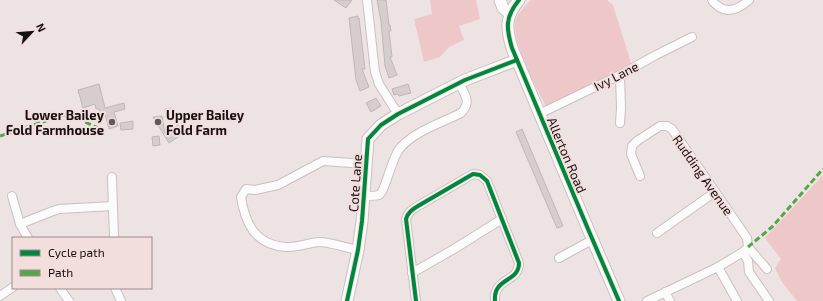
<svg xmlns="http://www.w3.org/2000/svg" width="823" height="301" font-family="'Exo 2',sans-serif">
	<rect width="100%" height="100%" fill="#eee3e3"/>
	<g fill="#eec8c9">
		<polygon points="430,0 476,0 480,19 459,26 464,40 449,47 440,57 424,62 414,19 432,14"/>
		<path d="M531 0H607L613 5 632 66 547 108C538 91 507 34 517 17 520 11 526 5 531 0Z"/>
		<polygon points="823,175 823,301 797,301 782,282 775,268 781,259 765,238"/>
	</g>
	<g fill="#d6cdcd" stroke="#c0b8b8">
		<polygon points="334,0 352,0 346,8"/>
		<polygon points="377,0 386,0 389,25 390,25 391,31 389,31 392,57 390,57 397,75 389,78 385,66 381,21"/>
		<polygon points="358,16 358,19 359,18 365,69 362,69 369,87 360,91 356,80 349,18"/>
		<polygon points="99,84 105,108 124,103 125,109 114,112 118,126 109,129 105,114 101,115 99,109 96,109 95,104 83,108 78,90"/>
		<polygon points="408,84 411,93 399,96 398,94 394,95 392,89"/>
		<polygon points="376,98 381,106 371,112 366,103"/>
		<polygon points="171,108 172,113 166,114 165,109"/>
		<polygon points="162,116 165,133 178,125 184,133 169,143 153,117"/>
		<polygon points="133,121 133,129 121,130 120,123"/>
		<polygon points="522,129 563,226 557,228 516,132"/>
		<polygon points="159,136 160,145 153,146 152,137"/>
	</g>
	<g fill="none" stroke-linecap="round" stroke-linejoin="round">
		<defs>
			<g id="street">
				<polyline points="367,0 375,72 379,84 398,114"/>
				<path d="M712 0C714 4 716 4 719 7 730 14 740 8 749 0"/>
				<polyline points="539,114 620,75 656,55 692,37"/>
				<polyline points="620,123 621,108 620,75"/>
				<polyline points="640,176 631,154 632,146 637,141 660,126 667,126 672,129 747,238 748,247"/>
				<polyline points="112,177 114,238"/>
				<polyline points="12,196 20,224 28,238"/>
				<path d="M364 196C368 196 375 196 379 195 385 192 392 157 400 148 415 131 441 123 461 113 472 102 465 95 459 83"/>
				<polyline points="20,224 53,211 59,209 113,206"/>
				<polyline points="657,233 715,192"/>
				<polyline points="748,247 767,269"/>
				<path d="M358 250C347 248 330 242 319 242 308 243 297 248 286 247 255 245 245 223 241 197L246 189 255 190 278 185 323 161 366 164"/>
				<polyline points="743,252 748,261 749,272 769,301"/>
				<polyline points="559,258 592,240"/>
				<polyline points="718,267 737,301"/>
				<polyline points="412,273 454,249 502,219"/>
				<polyline points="60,288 69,301"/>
				<polyline points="115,288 121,301"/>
				<polyline points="665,292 670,301"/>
				<polyline points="0,296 13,287"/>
				<path d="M416 301 406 219C408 212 413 209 418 206L473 174 480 175 487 181 519 263C519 283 493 277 495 301"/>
				<polyline points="647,301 718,267 743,252 748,247"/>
			</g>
			<g id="secondary">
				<polyline points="500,0 503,8 510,14"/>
				<path d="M519 0C505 17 506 28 512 48L588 229 619 301"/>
				<polyline points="347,301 358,250 362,221 368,139 381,125 398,114 465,80 517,60"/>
			</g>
		</defs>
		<use href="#street" stroke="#c9c0c0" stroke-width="10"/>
		<use href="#secondary" stroke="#c9c0c0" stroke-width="13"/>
		<use href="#street" stroke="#fcfbfb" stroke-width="8"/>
		<use href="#secondary" stroke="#fcfbfb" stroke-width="11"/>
		<g stroke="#52a842" stroke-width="3" stroke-dasharray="6 3" stroke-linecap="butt">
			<polyline points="0,136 64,115 77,118 104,131"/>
			<polyline points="748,247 772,227 823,169"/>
		</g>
		<defs>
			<g id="cycleway">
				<path d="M519 0C505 17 506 28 512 48L588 229 619 301"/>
				<polyline points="347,301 358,250 362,221 368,139 381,125 398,114 465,80 517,60"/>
				<path d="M416 301 406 219C408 212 413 209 418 206L473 174 480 175 487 181 519 263C519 283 493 277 495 301"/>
			</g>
		</defs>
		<use href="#cycleway" stroke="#f3dede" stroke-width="6"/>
		<use href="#cycleway" stroke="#00873e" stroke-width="4"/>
	</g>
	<g fill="#625a5a" stroke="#f3dede" stroke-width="1.5">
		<circle cx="112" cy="122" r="4"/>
		<circle cx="158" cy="122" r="4"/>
	</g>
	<g text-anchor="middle" stroke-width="4" stroke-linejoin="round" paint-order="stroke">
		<g font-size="13" fill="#171010" stroke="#f3dede">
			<text transform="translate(616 76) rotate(-27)" y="5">Ivy Lane</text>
			<text transform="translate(567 155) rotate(67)" y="5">Allerton Road</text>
			<text transform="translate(703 175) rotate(55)" y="5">Rudding Avenue</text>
			<text transform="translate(355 183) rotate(-86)" y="5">Cote Lane</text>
		</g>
		<g font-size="13" font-weight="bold" fill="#171010" stroke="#f3dede" text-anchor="end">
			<text x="104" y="120">Lower Bailey<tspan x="104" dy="15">Fold Farmhouse</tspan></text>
			<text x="166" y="120" text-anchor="start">Upper Bailey<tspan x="166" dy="15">Fold Farm</tspan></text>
		</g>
	</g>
	<rect x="12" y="237" width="140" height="52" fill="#f3dede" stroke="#9b8c8c"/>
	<rect x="20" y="250" width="20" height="6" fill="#00873e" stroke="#9b8c8c"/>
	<text x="48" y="257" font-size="12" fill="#171010">Cycle path</text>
	<rect x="20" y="270" width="20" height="6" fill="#52a842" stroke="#9b8c8c"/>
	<text x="48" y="277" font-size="12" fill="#171010">Path</text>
	<g transform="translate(32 32) rotate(64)" stroke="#f3dede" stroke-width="3" paint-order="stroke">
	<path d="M0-3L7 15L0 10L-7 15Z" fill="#171010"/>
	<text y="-6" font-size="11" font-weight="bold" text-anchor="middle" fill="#171010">N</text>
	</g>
</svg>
